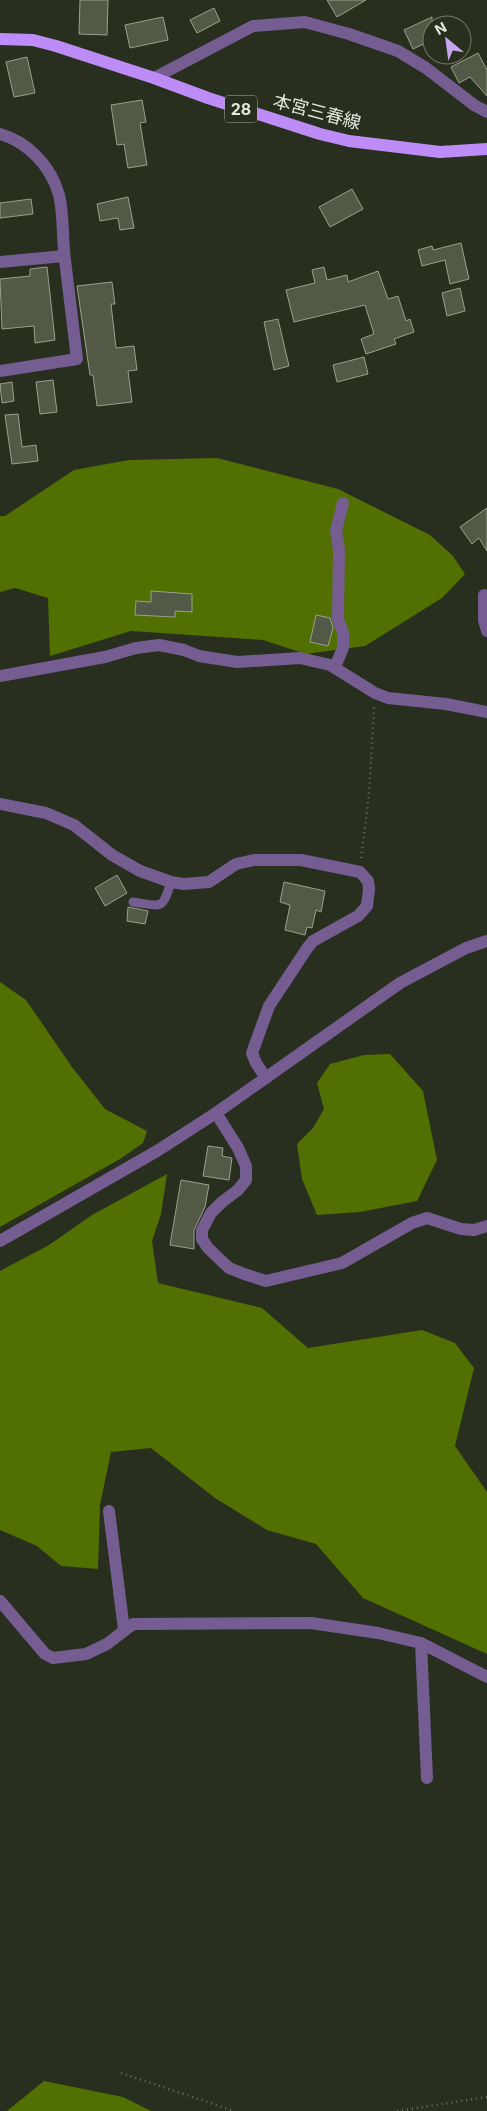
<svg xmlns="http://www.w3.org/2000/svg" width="487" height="2111" font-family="Inter,'Noto Sans JP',sans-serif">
	<rect width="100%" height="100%" fill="#282f1e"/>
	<g fill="#526f01">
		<polygon points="217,458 338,489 430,535 453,556 465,574 442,598 365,646 306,654 263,640 131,631 50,656 48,598 15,588 0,592 0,516 5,516 74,470 129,460"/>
		<polygon points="0,982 26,1000 72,1067 105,1109 147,1131 143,1143 120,1159 0,1227"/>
		<polygon points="390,1054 423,1091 437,1160 417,1201 360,1212 317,1215 302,1179 297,1144 313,1128 324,1109 317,1083 330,1064 364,1055"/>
		<polygon points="167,1174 161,1214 152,1241 158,1283 262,1308 308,1348 422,1330 455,1343 474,1368 455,1446 487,1492 487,1654 363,1598 316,1544 267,1530 215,1498 151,1448 111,1452 100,1505 98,1569 61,1566 37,1546 0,1530 0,1271 49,1245 92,1215"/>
		<polygon points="44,2081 123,2097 151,2111 7,2111"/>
	</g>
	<g fill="#525a47" stroke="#99a18d">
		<polygon points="80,0 108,0 107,35 79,34"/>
		<polygon points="327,0 366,0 337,17"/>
		<polygon points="214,8 220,21 197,33 190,20"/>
		<polygon points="163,17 168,40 130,48 125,25"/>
		<polygon points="432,17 432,40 413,49 404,30"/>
		<polygon points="478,53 487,70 487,96 470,77 459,83 451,67"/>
		<polygon points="27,57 35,93 14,97 6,62"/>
		<polygon points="142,100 146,122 140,123 147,165 128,168 124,144 117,145 111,105"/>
		<polygon points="352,189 363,209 330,227 319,207"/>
		<polygon points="128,197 134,228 120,230 118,218 100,221 97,204"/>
		<polygon points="31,199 33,214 0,218 0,203"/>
		<polygon points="461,243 469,279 450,284 445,260 422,266 418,250 432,246 433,250"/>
		<polygon points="47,267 55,340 35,343 34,326 2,329 0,279 30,276 30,269"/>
		<polygon points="324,267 327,280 347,275 348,282 378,271 388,299 398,296 406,321 410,319 414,332 394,339 396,344 366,354 361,339 374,334 365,305 294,322 286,290 315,283 312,270"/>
		<polygon points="112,282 115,304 111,304 116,348 134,346 137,370 128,371 132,402 97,406 93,375 90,375 77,286"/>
		<polygon points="460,288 465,311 447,316 442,293"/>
		<polygon points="278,319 289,366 274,370 264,322"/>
		<polygon points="364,357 368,374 337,382 333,365"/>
		<polygon points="53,380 57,412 40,414 36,382"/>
		<polygon points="12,382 14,401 2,403 0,384"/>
		<polygon points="18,414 22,447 36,445 38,461 12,464 5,415"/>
		<polygon points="487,508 487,551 479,538 472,544 460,527"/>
		<polygon points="151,591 192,594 192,612 175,611 175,617 135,615 136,601 151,602"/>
		<polygon points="316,615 330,618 333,628 328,646 310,642"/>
		<polygon points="117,875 127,893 105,906 95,888"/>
		<polygon points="284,882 325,891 321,912 316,910 312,928 307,927 305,935 285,930 290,905 280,902"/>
		<polygon points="128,907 148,911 145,924 127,921"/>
		<polygon points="208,1146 223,1148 222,1156 232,1158 229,1180 203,1176"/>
		<polygon points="181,1180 209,1185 205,1207 194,1230 194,1249 170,1245"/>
	</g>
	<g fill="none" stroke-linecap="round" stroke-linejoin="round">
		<g stroke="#6a7062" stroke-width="2.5" stroke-dasharray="1 4" stroke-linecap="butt">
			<polyline points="361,858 369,795 374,707"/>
			<polyline points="121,2073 234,2111"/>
			<polyline points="397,2111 487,2097"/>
		</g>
		<path stroke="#755d91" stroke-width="9" d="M133 902C162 906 162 911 171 882"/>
		<g stroke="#755d91" stroke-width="12">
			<polyline points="154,78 253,26 305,22 349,34 398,51 426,68 474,105 487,112"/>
			<path d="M0 134C28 142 51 166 59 195 64 215 62 239 65 260 69 293 73 326 77 359L0 371"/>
			<polyline points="0,262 64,256"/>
			<polyline points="484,595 484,620 487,631"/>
			<polyline points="335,667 343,648 343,633 338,619 339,550 336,531 343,503"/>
			<polyline points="0,676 105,657 136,648 159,645 184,650 199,656 237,662 300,658 330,665 375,693 388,698 446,704 487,712"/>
			<polyline points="0,804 46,813 74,825 112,855 140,871 171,882 184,884 209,882 236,864 254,860 301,860 360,872 368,881 369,889 367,906 358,916 313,941 308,947 269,1006 252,1053 256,1063 266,1078"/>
			<polyline points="216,1113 238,1148 246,1166 246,1180 238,1190 222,1202 211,1213 202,1230 202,1239 208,1248 229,1268 244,1274 266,1281 342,1263 412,1223 427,1218 461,1229 474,1230 487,1226"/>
			<polyline points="109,1511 124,1630"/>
			<polyline points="0,1601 45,1654 53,1658 86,1654 107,1644 133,1624 311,1623 378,1633 421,1643 487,1677"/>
			<polyline points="421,1643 427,1778"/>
		</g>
		<polyline stroke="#755d91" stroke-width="12" points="0,1241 157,1151 216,1113 400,983 466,948 487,941"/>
		<polyline stroke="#be8cf7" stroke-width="12" points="0,39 33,40 56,46 154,78 208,98 320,134 349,141 440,152 487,149"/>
	</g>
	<g text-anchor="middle" stroke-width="4" stroke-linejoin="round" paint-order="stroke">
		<rect fill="#282f1e" stroke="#abb0a4" stroke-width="1" x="225" y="95.5" width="32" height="27" rx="4"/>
		<g font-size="16" font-weight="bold" fill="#e3e8dd">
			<text x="241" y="115">28</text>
		</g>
		<g font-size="18" fill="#e3e8dd" stroke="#282f1e">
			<text transform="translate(317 112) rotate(15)" y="6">本宮三春線</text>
		</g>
	</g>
	<g transform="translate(447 40) rotate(331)"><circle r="24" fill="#282f1e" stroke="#73796a"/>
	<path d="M0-4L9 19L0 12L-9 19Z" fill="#c7a6f0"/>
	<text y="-8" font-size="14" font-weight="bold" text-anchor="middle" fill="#e3e8dd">N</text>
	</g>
</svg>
